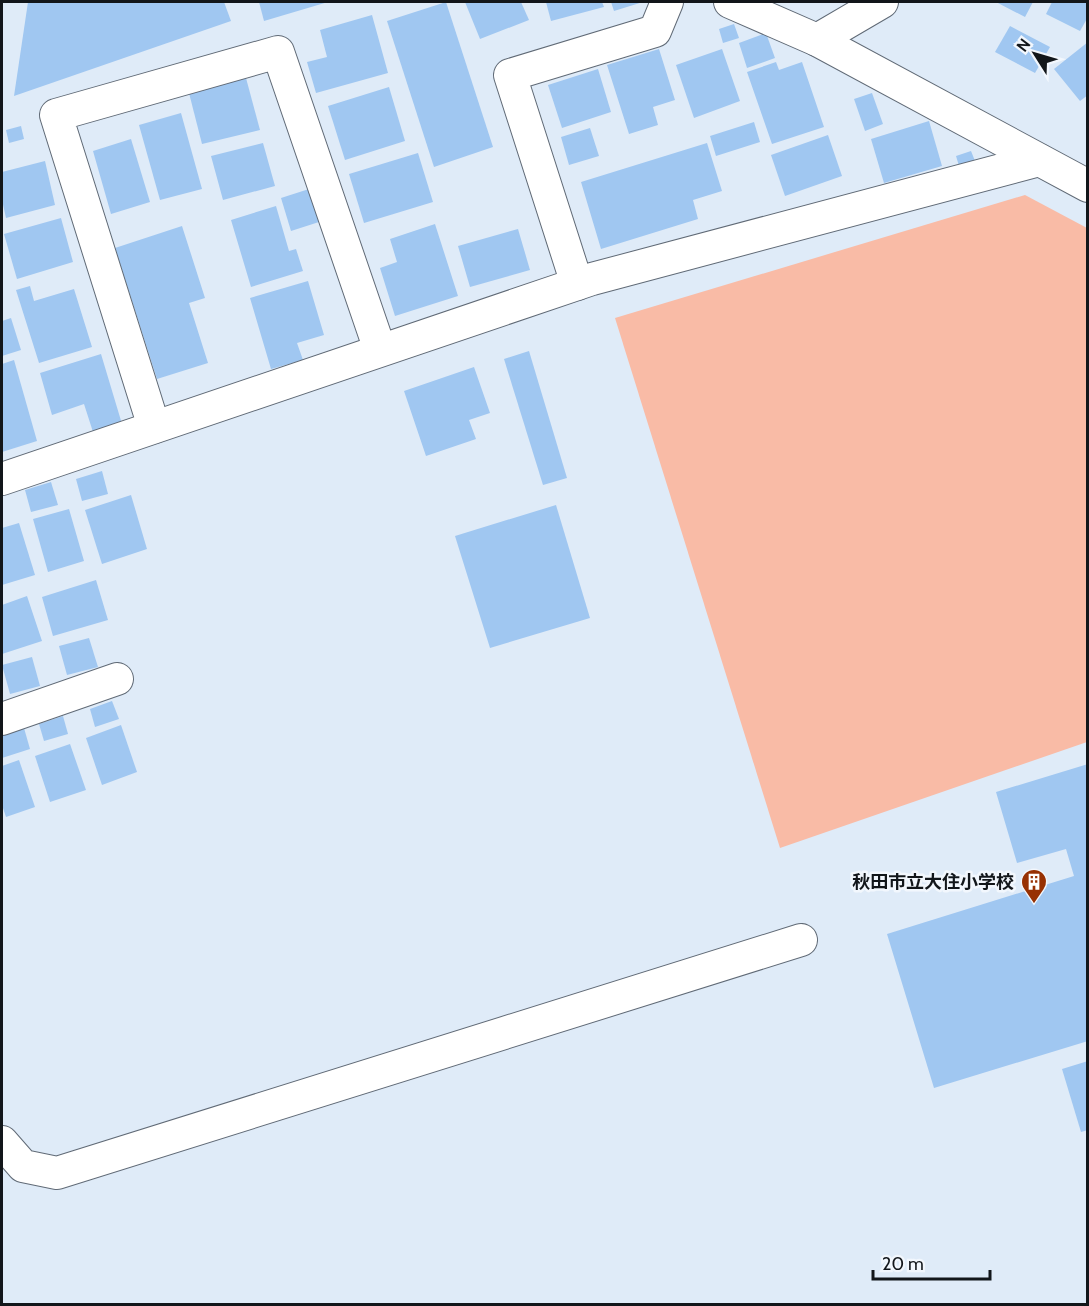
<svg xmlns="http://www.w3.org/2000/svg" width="1089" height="1306" font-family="Cabin,'Noto Sans JP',sans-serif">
	<rect width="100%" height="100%" fill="#dfebf8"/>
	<polygon fill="#f9bba6" points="1025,195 1087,228 1087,742 780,848 615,318"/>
	<g fill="#a0c7f1">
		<polygon points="28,2 224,2 231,21 14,96"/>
		<polygon points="259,2 328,2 264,21"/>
		<polygon points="446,2 493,147 434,167 387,21"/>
		<polygon points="465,2 521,2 529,20 480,39"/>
		<polygon points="546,2 602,2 604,7 551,21"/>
		<polygon points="611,2 643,2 614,11"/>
		<polygon points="996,2 1033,2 1025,17"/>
		<polygon points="1052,2 1088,2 1088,17 1080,31 1046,14"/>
		<polygon points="372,15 388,73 316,93 307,62 327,57 320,30"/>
		<polygon points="734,24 739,38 723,43 719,29"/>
		<polygon points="1010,26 1050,47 1035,73 995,52"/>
		<polygon points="766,33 775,58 747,68 739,43"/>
		<polygon points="1088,42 1088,95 1080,101 1054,69"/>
		<polygon points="659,49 675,100 653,107 658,125 629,134 607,65"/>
		<polygon points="722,49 740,101 694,118 676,65"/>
		<polygon points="776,62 779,70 802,62 824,127 772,144 747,72"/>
		<polygon points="598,69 611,112 562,128 548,85"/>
		<polygon points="246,78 260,130 202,144 189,93"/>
		<polygon points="389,87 405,141 345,160 328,106"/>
		<polygon points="872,93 883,124 865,131 854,99"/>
		<polygon points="181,113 202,189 160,200 139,125"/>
		<polygon points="929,121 942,166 884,183 871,139"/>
		<polygon points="754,122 760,142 716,156 710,136"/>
		<polygon points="21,126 24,139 9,143 6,130"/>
		<polygon points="590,128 599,156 569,165 561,137"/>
		<polygon points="828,135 842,176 785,196 771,155"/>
		<polygon points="131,139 150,202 111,214 93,151"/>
		<polygon points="263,143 275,186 223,200 211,156"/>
		<polygon points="707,143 722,191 693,200 698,219 601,249 581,182"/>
		<polygon points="971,151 975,161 959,166 956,156"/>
		<polygon points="418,153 433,202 364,223 349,174"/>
		<polygon points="45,161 55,205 6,218 2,200 2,172"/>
		<polygon points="309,189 319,222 291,231 281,198"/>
		<polygon points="276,206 289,251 296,249 303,271 251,287 231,220"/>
		<polygon points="61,218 73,262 17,279 4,234"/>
		<polygon points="435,224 458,296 395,316 380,268 397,262 390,239"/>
		<polygon points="182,226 205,298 189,303 208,363 157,379 115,248"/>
		<polygon points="518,229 530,270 470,287 458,246"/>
		<polygon points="308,281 324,335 297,343 303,360 271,369 250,298"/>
		<polygon points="30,286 34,301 74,289 92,347 39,363 16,290"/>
		<polygon points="11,318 21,350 2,356 2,321"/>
		<polygon points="529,351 567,478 543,485 504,359"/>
		<polygon points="101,354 122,424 93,432 84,404 52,415 40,373"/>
		<polygon points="14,360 37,441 2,452 2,364"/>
		<polygon points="474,367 490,413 469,420 476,439 426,456 404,391"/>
		<polygon points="102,471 108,494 82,501 76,479"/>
		<polygon points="51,482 58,505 31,512 25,490"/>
		<polygon points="131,495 147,549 102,564 85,510"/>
		<polygon points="556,505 590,618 490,648 455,536"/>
		<polygon points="69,509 84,561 48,572 33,519"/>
		<polygon points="19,523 35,575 2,585 2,528"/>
		<polygon points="96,580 108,620 53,636 42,597"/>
		<polygon points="27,596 42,641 2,654 2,605"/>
		<polygon points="89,638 98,667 67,675 59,646"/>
		<polygon points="32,657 40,686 10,694 2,665"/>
		<polygon points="112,701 119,719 95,727 90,709"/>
		<polygon points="63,716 68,734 44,741 39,724"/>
		<polygon points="121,725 137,772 102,785 86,738"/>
		<polygon points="24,728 30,749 2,758 2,735"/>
		<polygon points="70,744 86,790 50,802 35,756"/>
		<polygon points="19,760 35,807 6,817 2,805 2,766"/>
		<polygon points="1088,764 1088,1041 934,1088 887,934 1074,876 1066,849 1017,863 996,792"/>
		<polygon points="1088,1061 1088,1130 1081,1132 1062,1069"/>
	</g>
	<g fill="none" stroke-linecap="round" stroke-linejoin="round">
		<defs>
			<g id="street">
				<polyline points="730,2 817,40 1088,186"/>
				<polyline points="817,40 882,2"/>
				<polyline points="577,284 510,75 655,31 667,2"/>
				<polyline points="154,427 56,115 278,52 380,350"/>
				<polyline points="2,479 592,279 1039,160"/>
				<polyline points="2,719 117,679"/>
				<polyline points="2,1142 23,1166 57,1173 801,940"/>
			</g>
		</defs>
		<use href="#street" stroke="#606a76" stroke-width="34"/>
		<use href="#street" stroke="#fff" stroke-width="32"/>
	</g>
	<defs>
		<symbol id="building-pin" viewBox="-11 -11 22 30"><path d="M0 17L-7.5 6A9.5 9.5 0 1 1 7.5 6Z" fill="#973103" stroke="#f2f7fd"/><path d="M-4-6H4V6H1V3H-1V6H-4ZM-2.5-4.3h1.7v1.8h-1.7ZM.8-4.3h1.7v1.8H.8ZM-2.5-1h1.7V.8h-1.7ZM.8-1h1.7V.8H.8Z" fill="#fff"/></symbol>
	</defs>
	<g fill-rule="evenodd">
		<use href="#building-pin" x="1019" y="867" width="30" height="40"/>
	</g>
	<g text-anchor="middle" stroke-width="5" stroke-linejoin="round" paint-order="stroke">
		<g font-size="18" font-weight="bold" fill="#12161a" stroke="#f2f7fd" text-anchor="end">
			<text x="1014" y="888">秋田市立大住小学校</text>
		</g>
	</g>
	<rect width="1089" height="1306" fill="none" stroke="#12161a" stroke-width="6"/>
	<g transform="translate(1035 54) rotate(307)" stroke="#f2f7fd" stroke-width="4.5" paint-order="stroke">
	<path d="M0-4.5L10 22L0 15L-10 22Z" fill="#12161a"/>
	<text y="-9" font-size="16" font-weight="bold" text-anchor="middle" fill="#12161a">N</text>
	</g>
	<path d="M873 1270v9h117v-9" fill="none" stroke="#12161a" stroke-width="3"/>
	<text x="882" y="1270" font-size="18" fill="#12161a" stroke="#f2f7fd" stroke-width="4.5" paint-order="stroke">20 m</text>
</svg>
